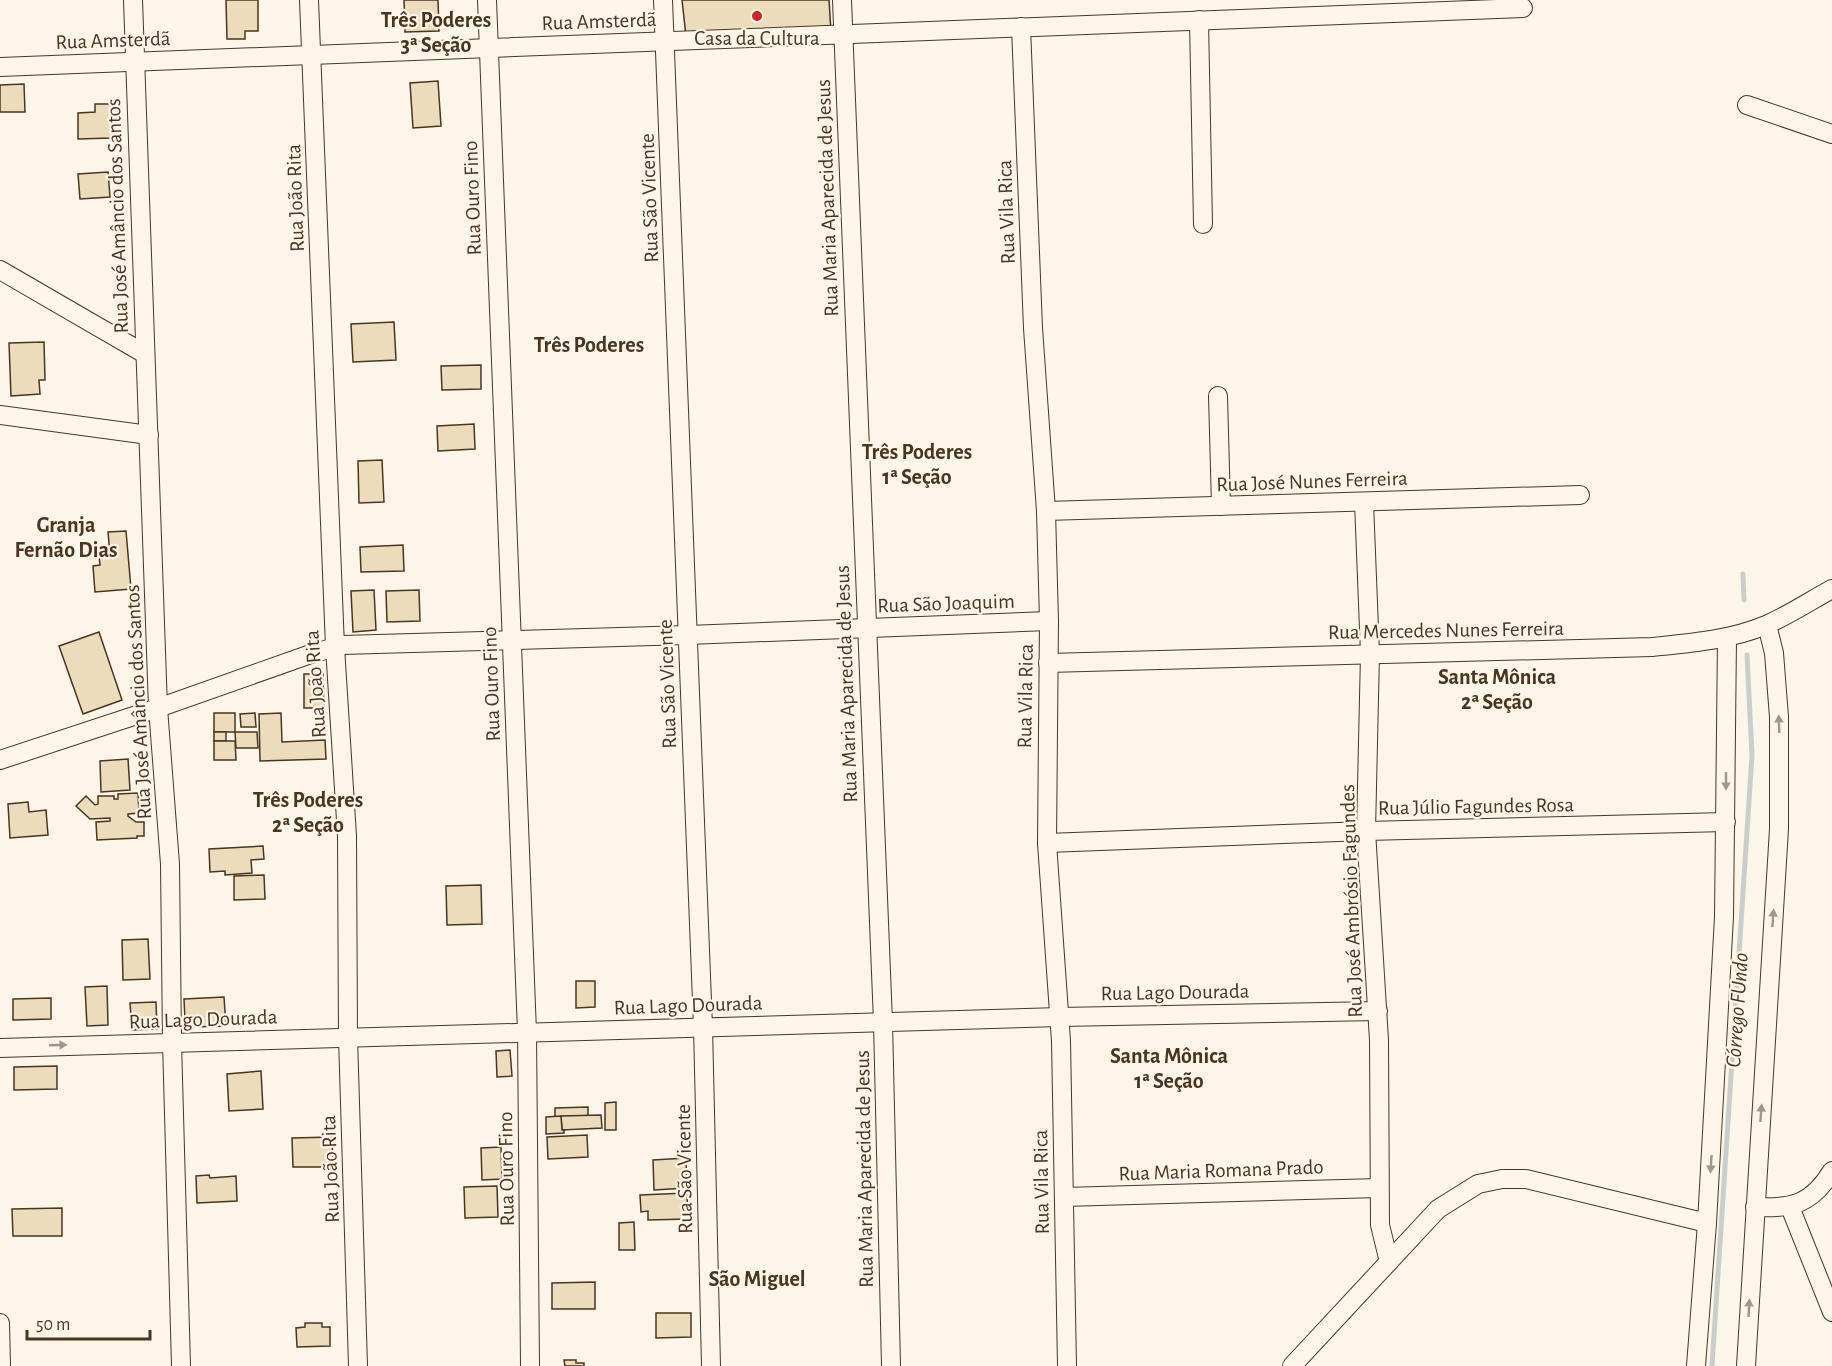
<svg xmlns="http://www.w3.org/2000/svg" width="1832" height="1366" font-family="'Alegreya Sans',sans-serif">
	<rect width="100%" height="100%" fill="#fbf6e9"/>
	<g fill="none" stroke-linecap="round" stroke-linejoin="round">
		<g stroke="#c9cecd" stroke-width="5">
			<polyline points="1743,574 1744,600"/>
			<polyline points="1712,1366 1752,755 1747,655"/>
		</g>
	</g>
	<g fill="#ecdcbc" stroke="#4a3520" stroke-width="1.5">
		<polygon points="226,0 258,0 258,31 245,31 245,39 227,39"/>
		<polygon points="404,0 438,0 439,31 405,32"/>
		<polygon points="682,0 829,0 831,32 686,36"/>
		<polygon points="438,81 441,126 413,128 410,83"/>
		<polygon points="24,84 25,112 0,112 0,85"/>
		<polygon points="95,104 111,104 111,114 116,114 116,131 112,131 112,138 78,139 78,113 95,112"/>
		<polygon points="108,172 110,197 80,199 78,174"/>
		<polygon points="394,322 396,360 353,362 351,324"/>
		<polygon points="44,342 45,380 39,380 40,394 11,396 9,343"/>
		<polygon points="481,365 481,389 442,390 441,366"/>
		<polygon points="474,424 475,449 438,451 437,426"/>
		<polygon points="382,460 384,502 359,503 358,461"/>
		<polygon points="126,531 131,589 95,592 93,566 100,565 99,556 110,555 108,532"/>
		<polygon points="403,545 404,571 361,572 360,547"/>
		<polygon points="374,590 376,630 353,632 351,591"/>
		<polygon points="419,590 420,621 387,622 386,591"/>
		<polygon points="99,632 122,700 83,714 59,646"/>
		<polygon points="304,674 323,674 324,708 304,708"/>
		<rect x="214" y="713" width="21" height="19"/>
		<polygon points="255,713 256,727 241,727 240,714"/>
		<polygon points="281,713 282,742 325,740 326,759 260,761 259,714"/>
		<rect x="214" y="732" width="12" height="9"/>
		<polygon points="235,732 257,732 258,748 236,748"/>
		<polygon points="214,741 235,741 236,760 214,760"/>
		<polygon points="128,759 130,790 101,792 100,761"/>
		<polygon points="138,793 139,813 128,814 128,816 136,822 144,822 144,836 137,836 137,838 97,840 96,822 110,821 110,818 90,819 76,806 86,796 95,805 98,804 98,796 114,796 114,799 118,799 118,794"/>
		<polygon points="28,802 29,812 46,810 48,835 10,838 8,804"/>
		<polygon points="263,846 264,859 251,860 252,873 225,875 225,871 210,872 209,849"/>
		<polygon points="264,875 265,899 234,900 234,876"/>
		<polygon points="481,885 482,924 447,925 446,886"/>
		<polygon points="148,939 150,979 123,980 122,940"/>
		<polygon points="576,981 595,981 595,1007 576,1008"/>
		<polygon points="107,986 108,1025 87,1026 85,987"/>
		<polygon points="224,997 226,1026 192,1027 185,1020 184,999"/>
		<polygon points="51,998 51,1019 13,1020 13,999"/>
		<polygon points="156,1002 157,1029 132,1030 130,1003"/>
		<polygon points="510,1050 512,1076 497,1077 496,1051"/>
		<polygon points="57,1066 57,1089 14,1090 14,1067"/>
		<polygon points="261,1071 263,1109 229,1111 227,1074"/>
		<polygon points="616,1102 616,1130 605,1130 605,1103"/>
		<polygon points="588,1107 588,1116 555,1117 555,1108"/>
		<polygon points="601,1115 602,1128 562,1130 561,1116"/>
		<polygon points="561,1116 562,1130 564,1130 564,1133 546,1134 546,1117"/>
		<polygon points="587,1135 588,1157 548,1159 547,1137"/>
		<polygon points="332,1137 333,1167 293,1167 292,1138"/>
		<polygon points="501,1147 502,1179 482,1180 481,1148"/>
		<polygon points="686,1158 687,1188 654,1190 653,1160"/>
		<polygon points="209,1175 210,1178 236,1176 237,1201 197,1203 196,1176"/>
		<polygon points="497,1186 498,1217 465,1218 464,1187"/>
		<polygon points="687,1193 688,1219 648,1220 648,1211 641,1212 640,1195"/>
		<polygon points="62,1208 62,1236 13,1236 12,1209"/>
		<polygon points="634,1222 635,1250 619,1250 619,1223"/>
		<polygon points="595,1282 595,1309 552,1309 552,1283"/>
		<polygon points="656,1313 691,1313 691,1337 656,1338"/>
		<polygon points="305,1323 322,1323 322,1327 330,1327 330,1346 297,1347 296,1328 305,1327"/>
		<polygon points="564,1360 576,1360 576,1363 584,1363 584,1366 565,1366"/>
	</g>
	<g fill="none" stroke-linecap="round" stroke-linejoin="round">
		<defs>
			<g id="minor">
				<polyline points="133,0 158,708 170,864 172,1042 181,1366"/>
				<polyline points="309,0 335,647 347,836 348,1037 358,1366"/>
				<polyline points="487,0 527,1032 530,1366"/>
				<polyline points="663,0 703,1027 711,1366"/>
				<polyline points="842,0 883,1022 891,1366"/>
				<polyline points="1199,20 1203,224"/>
				<polyline points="1021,27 1033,328 1046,511 1049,621 1047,843 1061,1041 1067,1366"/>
				<polyline points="0,67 1523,8"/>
				<polyline points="1747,105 1832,134"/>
				<polyline points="0,270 145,354"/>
				<polyline points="1218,396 1221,506"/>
				<polyline points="0,415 149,435"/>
				<polyline points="1364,502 1370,654 1366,831 1379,1040 1380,1225 1389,1262"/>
				<polyline points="1046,511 1580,495"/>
				<path d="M1048 663 1652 647C1691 643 1730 640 1766 625 1789 615 1810 601 1832 589"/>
				<polyline points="0,760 158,708 308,655 342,645 688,635 1049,621"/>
				<polyline points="1047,843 1366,831 1726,822"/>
				<polyline points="0,1048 1060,1017 1378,1011"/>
				<polyline points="1064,1197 1379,1188"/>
				<path d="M1755 1207C1792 1209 1812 1204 1832 1171"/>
				<polyline points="1790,1207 1832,1312"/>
				<polyline points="0,1323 1,1366"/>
				<polyline points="1292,1366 1438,1209 1478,1184 1502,1179 1526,1179 1707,1223"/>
				<polyline points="1696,1366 1707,1223 1724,917 1727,638"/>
				<polyline points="1746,1366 1779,829 1779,717 1774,653 1767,625"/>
			</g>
		</defs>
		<use href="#minor" stroke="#4a3520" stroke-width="20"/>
		<use href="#minor" stroke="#fbf6e9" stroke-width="18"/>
	</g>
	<defs><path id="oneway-solid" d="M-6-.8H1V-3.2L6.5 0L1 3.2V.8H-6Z" transform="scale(1.5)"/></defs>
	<g fill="#a29684">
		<use href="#oneway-solid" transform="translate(1779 724) rotate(-92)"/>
		<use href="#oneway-solid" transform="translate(1726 781) rotate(90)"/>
		<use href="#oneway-solid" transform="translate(1773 918) rotate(-86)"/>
		<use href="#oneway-solid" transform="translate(58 1045) rotate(-2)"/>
		<use href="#oneway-solid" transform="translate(1761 1113) rotate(-86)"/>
		<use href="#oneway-solid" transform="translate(1711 1164) rotate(94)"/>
		<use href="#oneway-solid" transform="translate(1749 1308) rotate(-87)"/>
	</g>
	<circle fill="#c62828" stroke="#fbf6e9" stroke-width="2" cx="757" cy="16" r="6"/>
	<g text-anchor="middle" stroke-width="4.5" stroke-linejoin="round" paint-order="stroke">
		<g font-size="21" fill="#4a3520" stroke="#fbf6e9">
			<text transform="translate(599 21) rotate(-2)" y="7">Rua Amsterdã</text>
			<text transform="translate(113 40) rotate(-2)" y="7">Rua Amsterdã</text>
			<text transform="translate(295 198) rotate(-92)" y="7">Rua João Rita</text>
			<text transform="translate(472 198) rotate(-92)" y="7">Rua Ouro Fino</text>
			<text transform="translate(649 198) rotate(-92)" y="7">Rua São Vicente</text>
			<text transform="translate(827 198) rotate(-92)" y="7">Rua Maria Aparecida de Jesus</text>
			<text transform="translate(1006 212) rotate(-92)" y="7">Rua Vila Rica</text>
			<text transform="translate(117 216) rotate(-92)" y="7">Rua José Amâncio dos Santos</text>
			<text transform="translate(1312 481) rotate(-2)" y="7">Rua José Nunes Ferreira</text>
			<text transform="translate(946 603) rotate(-2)" y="7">Rua São Joaquim</text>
			<text transform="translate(1446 630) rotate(-1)" y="7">Rua Mercedes Nunes Ferreira</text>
			<text transform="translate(315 684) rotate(-94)" y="7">Rua João Rita</text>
			<text transform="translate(491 684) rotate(-92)" y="7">Rua Ouro Fino</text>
			<text transform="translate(667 684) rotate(-92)" y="7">Rua São Vicente</text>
			<text transform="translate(846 684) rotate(-92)" y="7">Rua Maria Aparecida de Jesus</text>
			<text transform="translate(1025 696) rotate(-89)" y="7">Rua Vila Rica</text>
			<text transform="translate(138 702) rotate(-93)" y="7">Rua José Amâncio dos Santos</text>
			<text transform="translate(1476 806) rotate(-1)" y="7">Rua Júlio Fagundes Rosa</text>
			<text transform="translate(1351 901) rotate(-92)" y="7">Rua José Ambrósio Fagundes</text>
			<text transform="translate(1175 992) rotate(-1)" y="7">Rua Lago Dourada</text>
			<text transform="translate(688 1005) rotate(-2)" y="7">Rua Lago Dourada</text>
			<text transform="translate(203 1019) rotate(-2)" y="7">Rua Lago Dourada</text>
			<text transform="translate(330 1169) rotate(-92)" y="7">Rua João Rita</text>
			<text transform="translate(506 1169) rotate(-91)" y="7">Rua Ouro Fino</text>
			<text transform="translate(684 1169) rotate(-91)" y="7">Rua São Vicente</text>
			<text transform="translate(864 1169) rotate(-91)" y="7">Rua Maria Aparecida de Jesus</text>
			<text transform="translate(1221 1170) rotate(-2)" y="7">Rua Maria Romana Prado</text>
			<text transform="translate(1041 1182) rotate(-91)" y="7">Rua Vila Rica</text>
		</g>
		<g font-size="21" fill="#4a3520" stroke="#fbf6e9">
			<text x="757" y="45">Casa da Cultura</text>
		</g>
		<g font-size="22" font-weight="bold" fill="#4a3520" stroke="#fbf6e9">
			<text x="436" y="27">Três Poderes<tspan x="436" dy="25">3ª Seção</tspan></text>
			<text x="589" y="352">Três Poderes</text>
			<text x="917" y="459">Três Poderes<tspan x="917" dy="25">1ª Seção</tspan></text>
			<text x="66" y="532">Granja<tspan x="66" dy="25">Fernão Dias</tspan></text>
			<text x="1497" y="684">Santa Mônica<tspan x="1497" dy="25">2ª Seção</tspan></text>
			<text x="308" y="807">Três Poderes<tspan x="308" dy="25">2ª Seção</tspan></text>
			<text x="1169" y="1063">Santa Mônica<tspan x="1169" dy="25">1ª Seção</tspan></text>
			<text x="757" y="1286">São Miguel</text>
		</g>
		<g font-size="22" font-style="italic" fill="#4a3520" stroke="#fbf6e9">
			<text transform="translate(1736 1010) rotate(-86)" y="8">Córrego FUndo</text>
		</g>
	</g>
	<path d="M27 1330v9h123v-9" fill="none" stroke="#4a3520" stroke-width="3"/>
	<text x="36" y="1330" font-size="18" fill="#4a3520" stroke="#fbf6e9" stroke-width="4.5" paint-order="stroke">50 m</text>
</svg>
